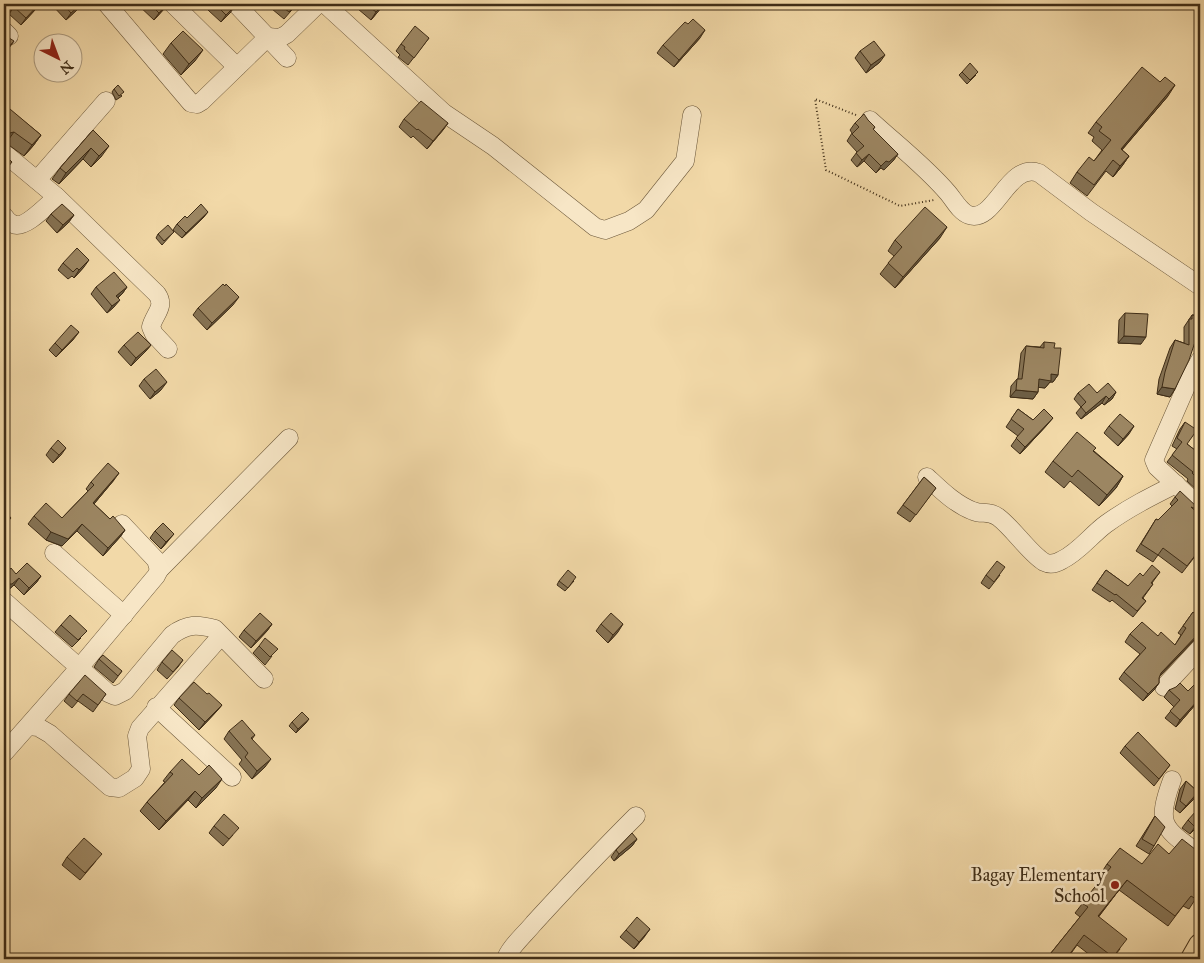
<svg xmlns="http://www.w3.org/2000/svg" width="1204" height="963" font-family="'IM FELL Great Primer',serif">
	<rect width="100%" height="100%" fill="#f2d9a8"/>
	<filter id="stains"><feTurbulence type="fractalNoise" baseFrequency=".004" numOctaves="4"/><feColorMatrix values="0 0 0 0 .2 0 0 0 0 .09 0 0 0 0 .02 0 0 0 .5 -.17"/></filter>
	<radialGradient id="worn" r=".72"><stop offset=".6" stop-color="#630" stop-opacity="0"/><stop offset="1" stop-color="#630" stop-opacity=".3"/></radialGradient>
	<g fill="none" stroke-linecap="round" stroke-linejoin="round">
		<defs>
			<g id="minor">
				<polyline points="107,4 191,103 197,104 202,101 268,37 280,38 287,34 318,4"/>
				<polyline points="173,4 237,67"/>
				<polyline points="236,4 287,58"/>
				<polyline points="325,4 444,113 493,146 595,227 605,230 629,221 646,210 685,161 692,115"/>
				<polyline points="4,31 9,36"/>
				<path d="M870 120C896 144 925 166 948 193 954 200 960 212 969 215 995 224 1008 161 1039 173L1091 212 1200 286"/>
				<path d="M4 153 57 197 157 294C166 307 154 314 151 327L154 334 168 349"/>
				<polyline points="37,180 106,101"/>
				<path d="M4 216C6 219 10 223 13 224 25 230 48 204 57 197"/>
				<polyline points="1200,360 1189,380 1154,460 1157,467 1200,507"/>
				<path d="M927 477C941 490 955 504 973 511 982 515 988 510 998 517 1013 528 1030 554 1044 562 1050 565 1057 563 1062 560 1079 552 1091 535 1106 524 1128 508 1152 496 1176 484"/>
				<polyline points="54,553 124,615"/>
				<polyline points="159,570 289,438"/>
				<path d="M4 601 108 693 115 696 125 691 172 635C187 624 197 624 215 629L264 679"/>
				<polyline points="1164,687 1200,648"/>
				<polyline points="156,707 232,777"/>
				<polyline points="29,726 38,727 50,734 110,787 119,788 135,778 141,769 137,736 140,728 221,636"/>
				<polyline points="4,753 79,668 156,576 159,570 156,560 122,524"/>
				<path d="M1172 780C1155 826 1164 828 1200 855"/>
				<path d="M506 959C508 949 527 932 534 923 567 887 601 851 636 816"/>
			</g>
			<polyline id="major" points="1192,959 1200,945"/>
		</defs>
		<use href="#minor" stroke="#6c583b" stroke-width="19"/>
		<use href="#major" stroke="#3f2d17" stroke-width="24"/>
		<polyline stroke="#3f2d17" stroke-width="2" stroke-dasharray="1 2.5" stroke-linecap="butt" points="856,115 815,99 826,170 900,206 934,200"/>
		<use href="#minor" stroke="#f7e6c6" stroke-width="18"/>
		<use href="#major" stroke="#f2d9a8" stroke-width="22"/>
	</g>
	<g fill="#867354" stroke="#3f2d17">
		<polygon points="4,4 39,4 35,10 21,25 9,14"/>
		<polygon points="53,4 82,4 78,9 66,20 52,5"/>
		<polygon points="137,4 168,4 164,9 154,20"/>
		<polygon points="212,4 234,4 230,13 221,22 208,10"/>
		<polygon points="276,4 297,4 284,19 272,9"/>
		<polygon points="361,4 384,4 371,20 358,9"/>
		<polygon points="429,38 408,65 398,57 400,55 396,51 401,44"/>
		<polygon points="700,38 674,67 657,53 663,45"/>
		<polygon points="171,43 195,61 181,75 163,54"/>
		<polygon points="860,51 880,62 866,73 855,58"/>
		<polygon points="1200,58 1200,70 1199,70 1195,66"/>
		<polygon points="962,72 976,75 967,84 959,75"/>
		<polygon points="114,89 122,96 116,100 112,92"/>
		<polygon points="1168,96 1122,150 1129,156 1122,166 1113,177 1106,171 1087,196 1070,183 1077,172 1094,161 1102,150 1092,141 1094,137 1088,133 1096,122"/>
		<polygon points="4,105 41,135 33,146 24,156 6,143 4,143"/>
		<polygon points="404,119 448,123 443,130 427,149 413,136 411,138 399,127"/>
		<polygon points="868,120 875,127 873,130 898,154 893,161 884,170 881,168 876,173 864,161 857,167 851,160 857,152 847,141 852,133 850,130 855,123"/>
		<polygon points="93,130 101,157 91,167 83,159 59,184 52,179 60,168"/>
		<polygon points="51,214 74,215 68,223 57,233 46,221"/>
		<polygon points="204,217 182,238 173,230 177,224"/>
		<polygon points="174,232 171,235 162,245 156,238 158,234"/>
		<polygon points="940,238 895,288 880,274 894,256 888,251 895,240"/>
		<polygon points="63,263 84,267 74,278 72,276 68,279 58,270"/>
		<polygon points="96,287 127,287 122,294 118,298 114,307 107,313 91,294"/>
		<polygon points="233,305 207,330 193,315 198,308"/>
		<polygon points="1200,307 1200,340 1195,340 1175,389 1170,397 1157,394 1159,379 1170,348 1175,340 1184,343 1184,327 1192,315 1198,315 1199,309"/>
		<polygon points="1125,313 1141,344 1118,343 1119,320"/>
		<polygon points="73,340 56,357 49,350 55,343"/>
		<polygon points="1044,342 1054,348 1058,375 1053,382 1050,382 1045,388 1038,387 1038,392 1033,399 1010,397 1011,386 1017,379 1018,379 1021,353 1026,346 1040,347"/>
		<polygon points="124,345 151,345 145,352 131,366 118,352"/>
		<polygon points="144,379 161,390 150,399 139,386"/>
		<polygon points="1116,392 1112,399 1104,405 1102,403 1081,419 1076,413 1081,407 1074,399 1078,393"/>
		<polygon points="1018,409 1033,420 1047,425 1020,454 1011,446 1018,436 1006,427"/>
		<polygon points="1185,422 1187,444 1200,454 1200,493 1187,481 1188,479 1167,462 1177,449 1172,446 1180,429"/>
		<polygon points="1109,426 1129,434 1118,446 1104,433"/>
		<polygon points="51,448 61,455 53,463 46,455"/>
		<polygon points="1094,451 1123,476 1116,488 1099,506 1070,481 1064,488 1045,472 1053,461"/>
		<polygon points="924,477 936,488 910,522 897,513"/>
		<polygon points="114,480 94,504 110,519 125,530 120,537 103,556 77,531 62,546 46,540 28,524 34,516 62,518 88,491 86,489 91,482"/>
		<polygon points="1175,497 1195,510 1200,550 1182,573 1158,555 1153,562 1136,551 1156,519 1158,520 1172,506 1170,504"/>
		<polygon points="155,531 168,541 161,549 150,538"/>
		<polygon points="1106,570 1128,586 1143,576 1160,572 1152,583 1153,584 1143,598 1146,601 1133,617 1112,600 1110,602 1092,590"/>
		<polygon points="16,574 41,576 36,583 24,595 14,585 7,591 4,591 4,576"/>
		<polygon points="986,575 1000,575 989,589 981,583"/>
		<polygon points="559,581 574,581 565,591 557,585"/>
		<polygon points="1193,612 1196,638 1159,677 1159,683 1154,690 1143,701 1119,679 1124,672 1140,654 1125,642 1130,634 1158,636 1175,645 1181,635 1178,633"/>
		<polygon points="272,624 267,631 251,648 239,637 244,630"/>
		<polygon points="601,624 618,632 608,643 596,631"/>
		<polygon points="61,625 81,638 72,647 55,632"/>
		<polygon points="259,646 272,656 265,665 253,653"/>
		<polygon points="99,659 122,671 113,683 94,667"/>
		<polygon points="183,660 178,667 167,679 157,670 162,662"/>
		<polygon points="1200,680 1200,709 1195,705 1176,727 1165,718 1174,707 1164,697 1169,690 1188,691"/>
		<polygon points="69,694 106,694 93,712 78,701 72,708 64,701"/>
		<polygon points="207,694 222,705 216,712 199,730 174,705 179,698"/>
		<polygon points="292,722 306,723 296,733 289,726"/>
		<polygon points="229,731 255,735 252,739 265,767 252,779 239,764 242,760 224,739"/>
		<polygon points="1125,746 1170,765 1154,786 1120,753"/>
		<polygon points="1200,766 1200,775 1196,771"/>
		<polygon points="170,772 199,775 216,788 196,808 188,800 159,830 140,811 147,802 165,782 163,781"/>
		<polygon points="1186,781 1198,792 1193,800 1180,813 1175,809 1180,789"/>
		<polygon points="1200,815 1200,823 1190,834 1182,828 1188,820"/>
		<polygon points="1155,816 1154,846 1149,854 1136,846"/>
		<polygon points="214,826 233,835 223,846 209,833"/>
		<polygon points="637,839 632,846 614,861 611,857 616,850"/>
		<polygon points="67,857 96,861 80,880 62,865"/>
		<polygon points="1107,864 1142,864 1200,892 1189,909 1183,906 1168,926 1119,890 1098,917 1120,949 1112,959 1095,959 1077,945 1067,959 1046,959 1080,917 1075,913 1103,877 1100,875"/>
		<polygon points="626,930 645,936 634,949 620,937"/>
	</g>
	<g fill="#6d5e45" stroke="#3f2d17">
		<polygon points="39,4 35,10 21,25 26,18"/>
		<polygon points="81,4 82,4 78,9 66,20 71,13"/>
		<polygon points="167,4 164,9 154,20 159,13"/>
		<polygon points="384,4 382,7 371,20 376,12"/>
		<polygon points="235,6 230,13 221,22 226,15"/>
		<polygon points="14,7 9,14 4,20 4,16"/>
		<polygon points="705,30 700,38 674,67 679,60"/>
		<polygon points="14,41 9,48 4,53 4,52"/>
		<polygon points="203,50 195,61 181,75 189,64"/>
		<polygon points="885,55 880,62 866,73 871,65"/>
		<polygon points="1175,85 1168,96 1113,160 1121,149"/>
		<polygon points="448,123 443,130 427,149 433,141"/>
		<polygon points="14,132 6,143 4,143 4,136 5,134"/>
		<polygon points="41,135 33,146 24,156 32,145"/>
		<polygon points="109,146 101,157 91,167 99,156"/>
		<polygon points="91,148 83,159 59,184 66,173"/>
		<polygon points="869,154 864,161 857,167 862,160"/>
		<polygon points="898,154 893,161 884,170 881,168 876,173 881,166 886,161"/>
		<polygon points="1129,156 1122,166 1113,177 1120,166"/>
		<polygon points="208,212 204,217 182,238 186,233"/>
		<polygon points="74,215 68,223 57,233 63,225"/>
		<polygon points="947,227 940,238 895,288 903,277"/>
		<polygon points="89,260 84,267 74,278 79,270"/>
		<polygon points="127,287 122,294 111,303 116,296"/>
		<polygon points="239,297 233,305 207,330 212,323"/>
		<polygon points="120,300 114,307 107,313 112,306"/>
		<polygon points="79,332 73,340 56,357 62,350"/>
		<polygon points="1198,333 1200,333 1200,340 1193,340"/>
		<polygon points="1124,336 1146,337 1141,344 1118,343"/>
		<polygon points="151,345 145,352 131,366 136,358"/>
		<polygon points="1051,374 1058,375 1053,382 1050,382 1045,388 1034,387 1039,379"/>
		<polygon points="167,382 161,390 150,399 155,392"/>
		<polygon points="1162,387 1175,389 1170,397 1157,394"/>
		<polygon points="1016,390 1038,392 1033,399 1010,397"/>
		<polygon points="1116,392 1112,399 1104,405 1109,399"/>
		<polygon points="1106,396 1102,403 1081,419 1086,413"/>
		<polygon points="1053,418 1047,425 1020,454 1025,447"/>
		<polygon points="1134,426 1129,434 1118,446 1123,439"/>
		<polygon points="66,448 61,455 53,463 59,455"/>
		<polygon points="119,473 114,480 88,511 93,503"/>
		<polygon points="1123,476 1116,488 1099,506 1107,495"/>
		<polygon points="82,524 77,531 62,546 46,540 51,532"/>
		<polygon points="125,530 120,537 103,556 108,548"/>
		<polygon points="174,534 168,541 161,549 166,542"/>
		<polygon points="41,576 36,583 24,595 29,588"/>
		<polygon points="19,578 14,585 7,591 4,591 4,589 8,584"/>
		<polygon points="272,624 267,631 251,648 256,641"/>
		<polygon points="623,624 618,632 608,643 613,635"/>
		<polygon points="1200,632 1200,638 1196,638 1156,680 1161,673"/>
		<polygon points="1159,683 1154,690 1143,701 1148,694"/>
		<polygon points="1200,698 1195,705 1176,727 1180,720"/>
		<polygon points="222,705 216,712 199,730 205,722"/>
		<polygon points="309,719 306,723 296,733 298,729"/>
		<polygon points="271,759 265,767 252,779 257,771"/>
		<polygon points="222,779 216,788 196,808 202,798"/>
		<polygon points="195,791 188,800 159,830 166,821"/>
		<polygon points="1198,792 1193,800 1180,813"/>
		<polygon points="1200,822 1198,826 1190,834 1195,827"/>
		<polygon points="637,839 632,846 614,861 619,854"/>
		<polygon points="1127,880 1119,890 1091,927 1098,916"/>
		<polygon points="650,929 645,936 634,949 639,942"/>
	</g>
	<g fill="#9c8662" stroke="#3f2d17">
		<polygon points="4,4 39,4 26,18 14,7 8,14 4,16"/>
		<polygon points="63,4 81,4 71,13"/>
		<polygon points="150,4 167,4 159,13"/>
		<polygon points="215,4 234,4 235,6 226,15"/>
		<polygon points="279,4 296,4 289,12"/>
		<polygon points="366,4 384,4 376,12"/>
		<polygon points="693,19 705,30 679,60 663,45 685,22 688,24"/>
		<polygon points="415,26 429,38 414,58 404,49 405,47 401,44"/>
		<polygon points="183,31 203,50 189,64 171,43"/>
		<polygon points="4,33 6,36 14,41 4,52"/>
		<polygon points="874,41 885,55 871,65 860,51"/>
		<polygon points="970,63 978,72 970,80 962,72"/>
		<polygon points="1142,67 1160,82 1165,77 1175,85 1121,149 1129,156 1120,166 1113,160 1094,185 1077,172 1089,157 1094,161 1111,140 1099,131 1102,127 1096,122"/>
		<polygon points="118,85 124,92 119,96 114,89"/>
		<polygon points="421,101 448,123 433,141 418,129 417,130 404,119"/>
		<polygon points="4,104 41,135 32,145 14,132 5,134 4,133"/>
		<polygon points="864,114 868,120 875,127 873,129 898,154 889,162 886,161 881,166 869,154 862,160 856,153 864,146 852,134 859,127 855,123"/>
		<polygon points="93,130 109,146 99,156 91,148 66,173 60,168"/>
		<polygon points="4,154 12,162 4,172"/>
		<polygon points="62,204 74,215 63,225 51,214"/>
		<polygon points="201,204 208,212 186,233 177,224 185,216 187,218"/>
		<polygon points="925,207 947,227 903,277 888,263 902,247 895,240"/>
		<polygon points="168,225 174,232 164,241 158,234"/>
		<polygon points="77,248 89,260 79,270 77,268 73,272 63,263"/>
		<polygon points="114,272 127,287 116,296 120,300 112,306 96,287"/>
		<polygon points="223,284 225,286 226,284 239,297 212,323 198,308"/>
		<polygon points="1125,313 1148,314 1146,337 1124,336"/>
		<polygon points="1192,315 1200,316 1200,333 1198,333 1189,360 1175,389 1162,387 1165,372 1175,340 1189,345 1189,319 1192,319"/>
		<polygon points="71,325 79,332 62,350 55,343"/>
		<polygon points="138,332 151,345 136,358 124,345"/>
		<polygon points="1044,342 1055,343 1054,348 1061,348 1058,375 1051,374 1051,381 1039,379 1038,392 1016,390 1017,379 1022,379 1026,346 1044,348"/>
		<polygon points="156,369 167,382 155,392 144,379"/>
		<polygon points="1108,383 1116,392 1109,399 1106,396 1086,413 1081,407 1086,402 1078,393 1089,384 1097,393"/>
		<polygon points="1018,409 1033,420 1044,409 1053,418 1025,447 1016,438 1024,429 1011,419"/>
		<polygon points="1120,414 1134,426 1123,439 1109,426"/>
		<polygon points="1185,422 1197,430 1187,444 1200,454 1200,481 1192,473 1193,472 1172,455 1182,442 1177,438"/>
		<polygon points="1077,432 1096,448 1093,451 1123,476 1107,495 1078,470 1072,477 1053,461"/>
		<polygon points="58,440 66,448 59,455 51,448"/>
		<polygon points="108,463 119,473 93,503 110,519 113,516 125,530 108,548 82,524 68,539 51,532 34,516 46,503 62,518 94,485 91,482"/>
		<polygon points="924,477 936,488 916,515 903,505"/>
		<polygon points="1180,491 1197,507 1196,509 1191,507 1200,515 1200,549 1187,566 1163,548 1158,555 1141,544 1156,519 1158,520 1178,500 1175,497"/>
		<polygon points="4,510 11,518 4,526"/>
		<polygon points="163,523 174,534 166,542 155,531"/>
		<polygon points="997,561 1005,567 994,582 986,575"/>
		<polygon points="27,563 41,576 29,588 19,578 12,584 8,584 4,580 4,576 11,568 16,574"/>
		<polygon points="1152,565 1160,572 1151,583 1153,584 1142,598 1146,601 1137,611 1116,594 1115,595 1097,583 1106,570 1128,586 1140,573 1143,576"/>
		<polygon points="568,570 576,577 568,588 559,581"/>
		<polygon points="1193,612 1200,617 1200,616 1200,632 1161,673 1159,678 1159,683 1148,694 1124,672 1146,648 1130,634 1142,622 1158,636 1161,632 1175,645 1186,628 1183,626"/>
		<polygon points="260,613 272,624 256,641 244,630"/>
		<polygon points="611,613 623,624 613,635 601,624"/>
		<polygon points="70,615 87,631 78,640 61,625"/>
		<polygon points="265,638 278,649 270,657 259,646"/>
		<polygon points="172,650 183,660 173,672 162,662"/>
		<polygon points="103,655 122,671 118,676 99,659"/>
		<polygon points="85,675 106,694 98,705 83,694 77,701 69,694"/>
		<polygon points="1200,679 1200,698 1180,720 1170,711 1180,700 1169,690 1176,687 1180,683 1188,691"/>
		<polygon points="194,682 207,694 209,693 222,705 205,722 179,698"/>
		<polygon points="302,712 309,719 298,729 292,722"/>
		<polygon points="242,720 255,735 251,738 271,759 257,771 245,757 248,753 229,731"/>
		<polygon points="1138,732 1170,765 1159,779 1125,746"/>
		<polygon points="182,759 199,775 209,765 222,779 202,798 195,791 166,821 147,802 173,774 170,772"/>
		<polygon points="1186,781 1198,792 1186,806 1180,801"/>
		<polygon points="1196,811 1200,815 1200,822 1195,827 1188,820"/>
		<polygon points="224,814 239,828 229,839 214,826"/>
		<polygon points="1155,816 1165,827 1154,846 1142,839"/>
		<polygon points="632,833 637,839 619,854 616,850"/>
		<polygon points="84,838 102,854 85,873 67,857"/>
		<polygon points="1182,839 1200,853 1200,892 1196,899 1191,896 1175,916 1127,880 1098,916 1127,939 1113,957 1084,935 1066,959 1049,959 1047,958 1088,907 1082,903 1111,867 1107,864 1120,848 1142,864 1158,844 1169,854"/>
		<polygon points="637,917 650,929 639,942 626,930"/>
	</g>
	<circle fill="#8f2418" stroke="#f7e6c6" stroke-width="2" cx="1115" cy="885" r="5"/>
	<g text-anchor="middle" stroke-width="5" stroke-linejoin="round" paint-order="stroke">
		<g font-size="18" fill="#3f2d17" stroke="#f7e6c6" text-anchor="end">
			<text x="1105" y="881">Bagay Elementary<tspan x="1105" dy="21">School</tspan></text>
		</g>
	</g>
	<rect width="1204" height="963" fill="none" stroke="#f2d9a8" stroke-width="20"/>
	<rect x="5" y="5" width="1194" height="953" fill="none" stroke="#3f2d17" stroke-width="2.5"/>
	<rect x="10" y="10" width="1184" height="943" fill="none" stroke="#3f2d17"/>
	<g transform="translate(58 58) rotate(138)"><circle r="24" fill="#f7e6c6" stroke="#ad9c80"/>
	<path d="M0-4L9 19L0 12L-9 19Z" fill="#8f2418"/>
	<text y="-8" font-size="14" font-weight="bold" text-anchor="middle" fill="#3f2d17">N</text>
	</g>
	<rect width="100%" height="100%" filter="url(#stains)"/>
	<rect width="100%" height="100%" fill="url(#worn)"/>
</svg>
